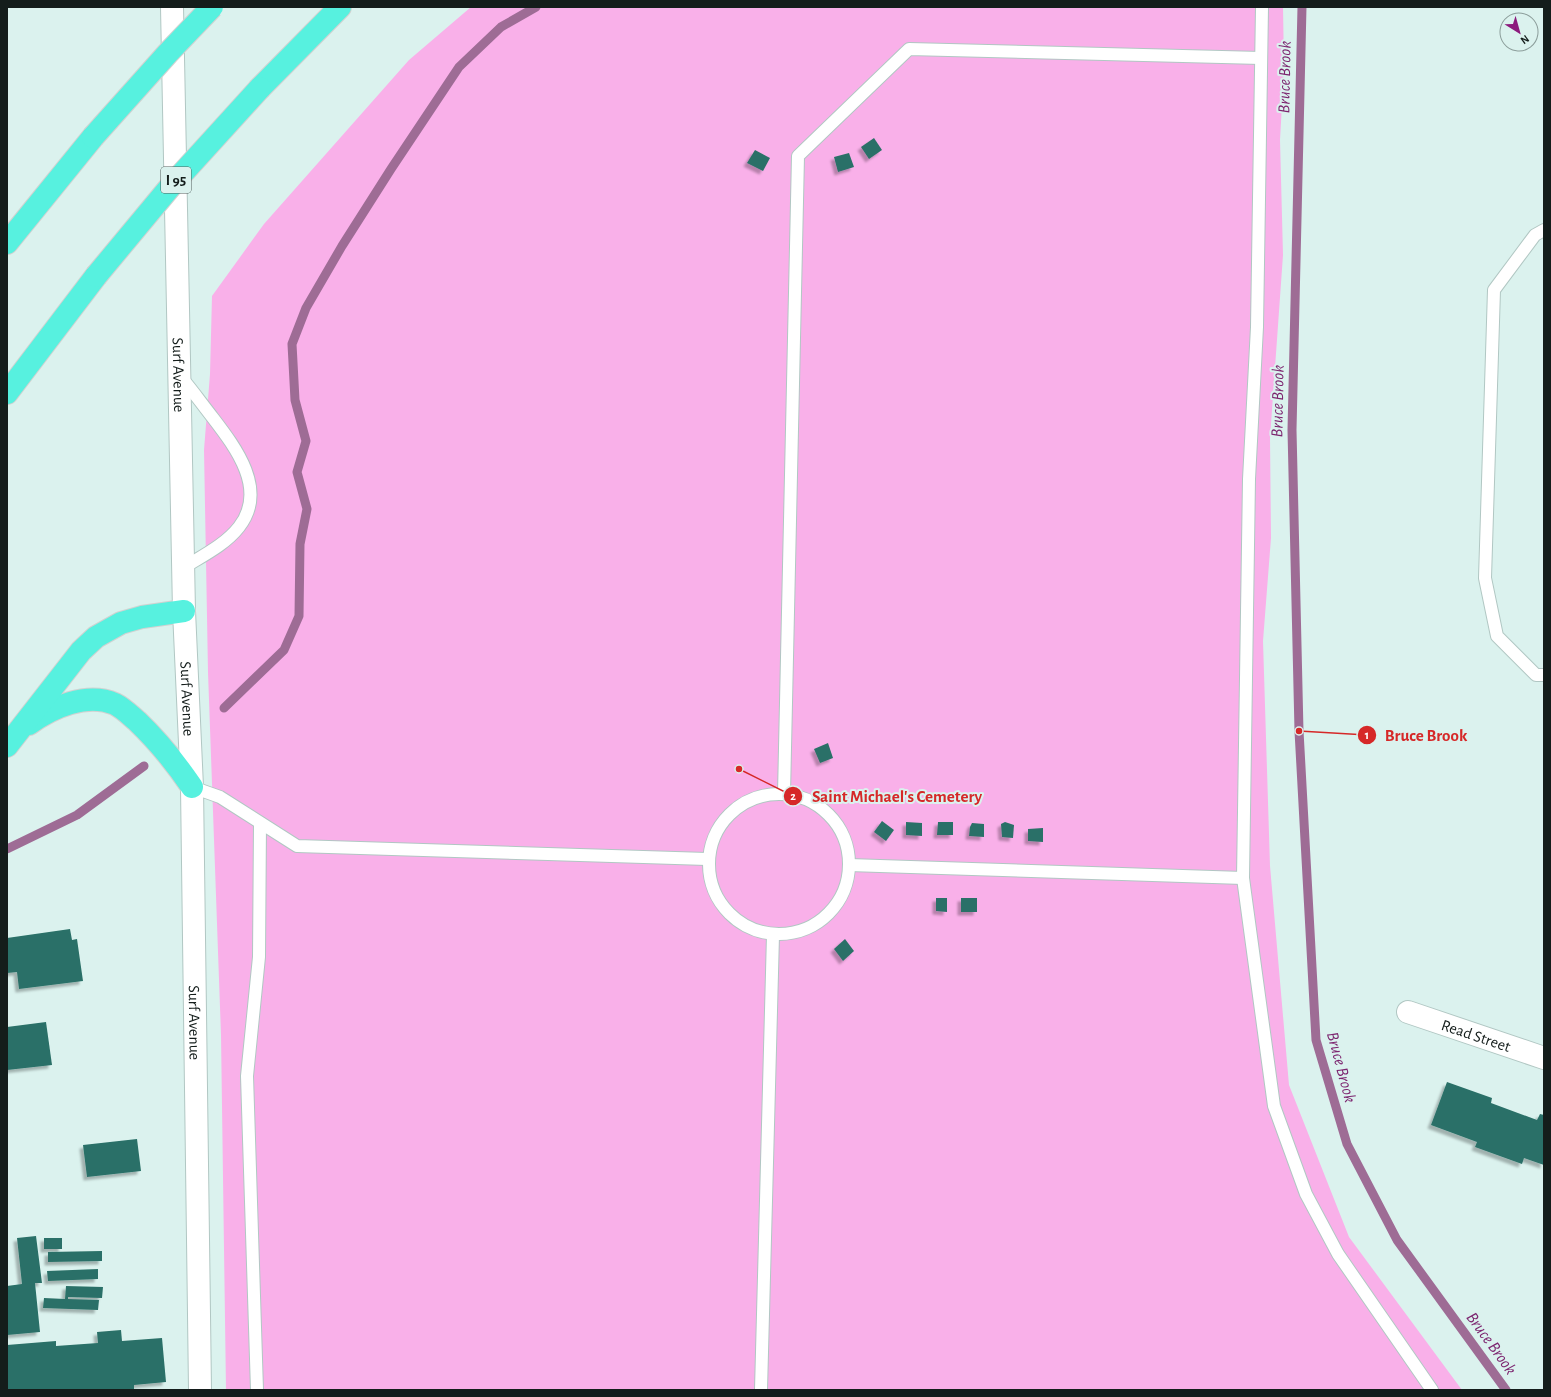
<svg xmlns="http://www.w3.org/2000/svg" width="1551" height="1397" font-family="'Alegreya Sans',sans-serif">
	<defs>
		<filter id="shadow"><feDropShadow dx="-3.5" dy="3.5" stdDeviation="1" flood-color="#0004"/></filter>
	</defs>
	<rect width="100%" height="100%" fill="#dbf2ee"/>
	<polygon fill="#f9b0e9" points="471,7 1283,7 1284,68 1280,140 1283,255 1270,438 1271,538 1263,641 1270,866 1289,1085 1349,1237 1462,1390 226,1390 221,1035 208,672 204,450 210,374 212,296 264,224 409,60"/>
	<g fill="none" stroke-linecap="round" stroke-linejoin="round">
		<g stroke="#9e6c95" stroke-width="9">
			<polyline points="1302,7 1292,430 1299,731 1316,1040 1347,1144 1397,1240 1506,1390"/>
			<polyline points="224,708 284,650 299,616 300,544 307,509 297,472 306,441 295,400 292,344 306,308 342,246 391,169 459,67 501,27 536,7"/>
			<polyline points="7,849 77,815 144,766"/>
		</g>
	</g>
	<g fill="#2a7067" filter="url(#shadow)">
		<polygon points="874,138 882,150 869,159 861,147"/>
		<polygon points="755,150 770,158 763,171 747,163"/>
		<polygon points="849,153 854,167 838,172 834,157"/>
		<polygon points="828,743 833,758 820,763 814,749"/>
		<polygon points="882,821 894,830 886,841 874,832"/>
		<polygon points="906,822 922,823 922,836 906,835"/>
		<polygon points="938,822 953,822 953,835 937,835"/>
		<polygon points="1005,822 1014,825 1013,838 1002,837 1001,824"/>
		<polygon points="972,823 984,824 984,837 969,836 970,827"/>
		<polygon points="1043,828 1043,842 1028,841 1028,829"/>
		<polygon points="936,898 947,898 947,912 936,911"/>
		<rect x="961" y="898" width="16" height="14"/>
		<polygon points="70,929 72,940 77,939 83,981 19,989 17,972 7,973 7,938"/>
		<polygon points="845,939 854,951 843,961 834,949"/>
		<polygon points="46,1022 52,1065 7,1070 7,1027"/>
		<polygon points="1447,1082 1492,1098 1491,1103 1537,1120 1540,1114 1544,1115 1544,1165 1524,1158 1522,1164 1475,1147 1477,1142 1431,1125"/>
		<polygon points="137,1139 141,1171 87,1177 83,1145"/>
		<polygon points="36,1236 42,1283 35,1283 40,1332 7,1335 7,1286 22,1284 17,1238"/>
		<rect x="44" y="1238" width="18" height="11"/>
		<polygon points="102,1251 102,1261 48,1262 48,1252"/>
		<polygon points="98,1269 98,1279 48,1281 47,1271"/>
		<polygon points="66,1286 103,1287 102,1298 68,1297 68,1299 99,1300 98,1310 43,1308 44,1298 65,1299"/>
		<polygon points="121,1330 122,1341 162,1338 166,1382 134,1385 134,1390 7,1390 7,1345 56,1341 56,1346 98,1343 97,1332"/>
	</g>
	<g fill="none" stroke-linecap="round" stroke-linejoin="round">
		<defs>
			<g id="lane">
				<polyline points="1262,7 1257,327 1249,479 1243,878 1274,1106 1306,1194 1338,1254 1432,1390"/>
				<polyline points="1544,230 1535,235 1494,290 1485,578 1497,636 1536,675 1544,675"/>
				<path d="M181 377C192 390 202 404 213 418 236 448 268 490 239 527 225 545 202 556 183 568"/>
				<polyline points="192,787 220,797 297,846 707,859"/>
				<circle cx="779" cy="864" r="70"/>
				<polyline points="784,794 798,156 909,49 1261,58"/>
				<polyline points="849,865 1243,878"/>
				<polyline points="257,1390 247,1076 259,957 260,823"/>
				<polyline points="761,1390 773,935"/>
			</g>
			<g id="street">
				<path id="s1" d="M1408 1012 1544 1058"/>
			</g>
			<g id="secondary">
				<path id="s2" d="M172 7 184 611 192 787 200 1390"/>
			</g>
			<g id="highway">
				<polyline points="260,88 340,7"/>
				<polyline points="7,243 93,137"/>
				<polyline points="7,393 96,276"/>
				<path d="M29 724C52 707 87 692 115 704 123 708 130 715 137 721 159 742 175 762 192 787"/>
				<polyline points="7,746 81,651 96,637 121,623 142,617 184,611"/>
			</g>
		</defs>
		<use href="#lane" stroke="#b1c7c3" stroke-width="14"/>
		<use href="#street" stroke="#b1c7c3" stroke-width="24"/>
		<use href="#secondary" stroke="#b1c7c3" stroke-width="24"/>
		<use href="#highway" stroke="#d0d2d1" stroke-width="24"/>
		<use href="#lane" stroke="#fff" stroke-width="12"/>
		<use href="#street" stroke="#fff" stroke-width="22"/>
		<use href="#secondary" stroke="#fff" stroke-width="22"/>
		<use href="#highway" stroke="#57f1df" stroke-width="22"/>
		<defs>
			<g id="highway-bridge">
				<polyline points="93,137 168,53 212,7"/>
				<polyline points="96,276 170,187 260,88"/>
			</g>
		</defs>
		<use href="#highway-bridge" stroke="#d0d2d1" stroke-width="24" stroke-linecap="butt"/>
		<use href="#highway-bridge" stroke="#57f1df" stroke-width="22"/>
	</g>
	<g text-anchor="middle" stroke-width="4" stroke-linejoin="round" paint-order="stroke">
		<rect fill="#dbf2ee" stroke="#505d5a" stroke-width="1" x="161" y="167" width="30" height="26" rx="3"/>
		<g font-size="15" font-weight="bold" fill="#141d1b">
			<text x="176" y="185">I 95</text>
		</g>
		<g font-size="16" fill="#141d1b" stroke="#dbf2ee">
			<text dy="6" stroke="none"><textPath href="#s2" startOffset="368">Surf Avenue</textPath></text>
			<text dy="6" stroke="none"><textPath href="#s2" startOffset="692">Surf Avenue</textPath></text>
			<text dy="6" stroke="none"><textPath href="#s2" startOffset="1016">Surf Avenue</textPath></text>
			<text dy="6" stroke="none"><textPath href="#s1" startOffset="72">Read Street</textPath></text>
		</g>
		<g font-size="17" font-style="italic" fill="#7c256f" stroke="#dbf2ee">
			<text transform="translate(1284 77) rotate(-89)" y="6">Bruce Brook</text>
			<text transform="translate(1277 401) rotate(-89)" y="6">Bruce Brook</text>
			<text transform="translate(1342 1067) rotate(75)" y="6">Bruce Brook</text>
			<text transform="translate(1492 1343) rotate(54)" y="6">Bruce Brook</text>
		</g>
	</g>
	<path fill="none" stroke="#d62828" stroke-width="1.5" d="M1299 731L1367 735M739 769L793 796"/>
	<g fill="#d62828" stroke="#dbf2ee" stroke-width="1.5">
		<circle cx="1299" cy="731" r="4"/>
		<circle cx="739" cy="769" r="4"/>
		<circle cx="1367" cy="735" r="10"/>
		<circle cx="793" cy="796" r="10"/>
	</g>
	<g font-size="12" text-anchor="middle" font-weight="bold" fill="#fff">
		<text x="1367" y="739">1</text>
		<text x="793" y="800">2</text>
	</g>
	<g font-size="17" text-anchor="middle" font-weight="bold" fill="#d62828" stroke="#dbf2ee" stroke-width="4" stroke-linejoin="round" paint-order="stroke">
		<text x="1426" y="741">Bruce Brook</text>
		<text x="897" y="802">Saint Michael's Cemetery</text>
	</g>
	<rect width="1551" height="1397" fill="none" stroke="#141d1b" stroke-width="16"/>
	<g transform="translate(1519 32) rotate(143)"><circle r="19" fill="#dbf2ee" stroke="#8b9d9a"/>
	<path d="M0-3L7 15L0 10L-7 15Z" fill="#8c1b7d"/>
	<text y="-6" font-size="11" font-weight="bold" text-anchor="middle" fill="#141d1b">N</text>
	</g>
</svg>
